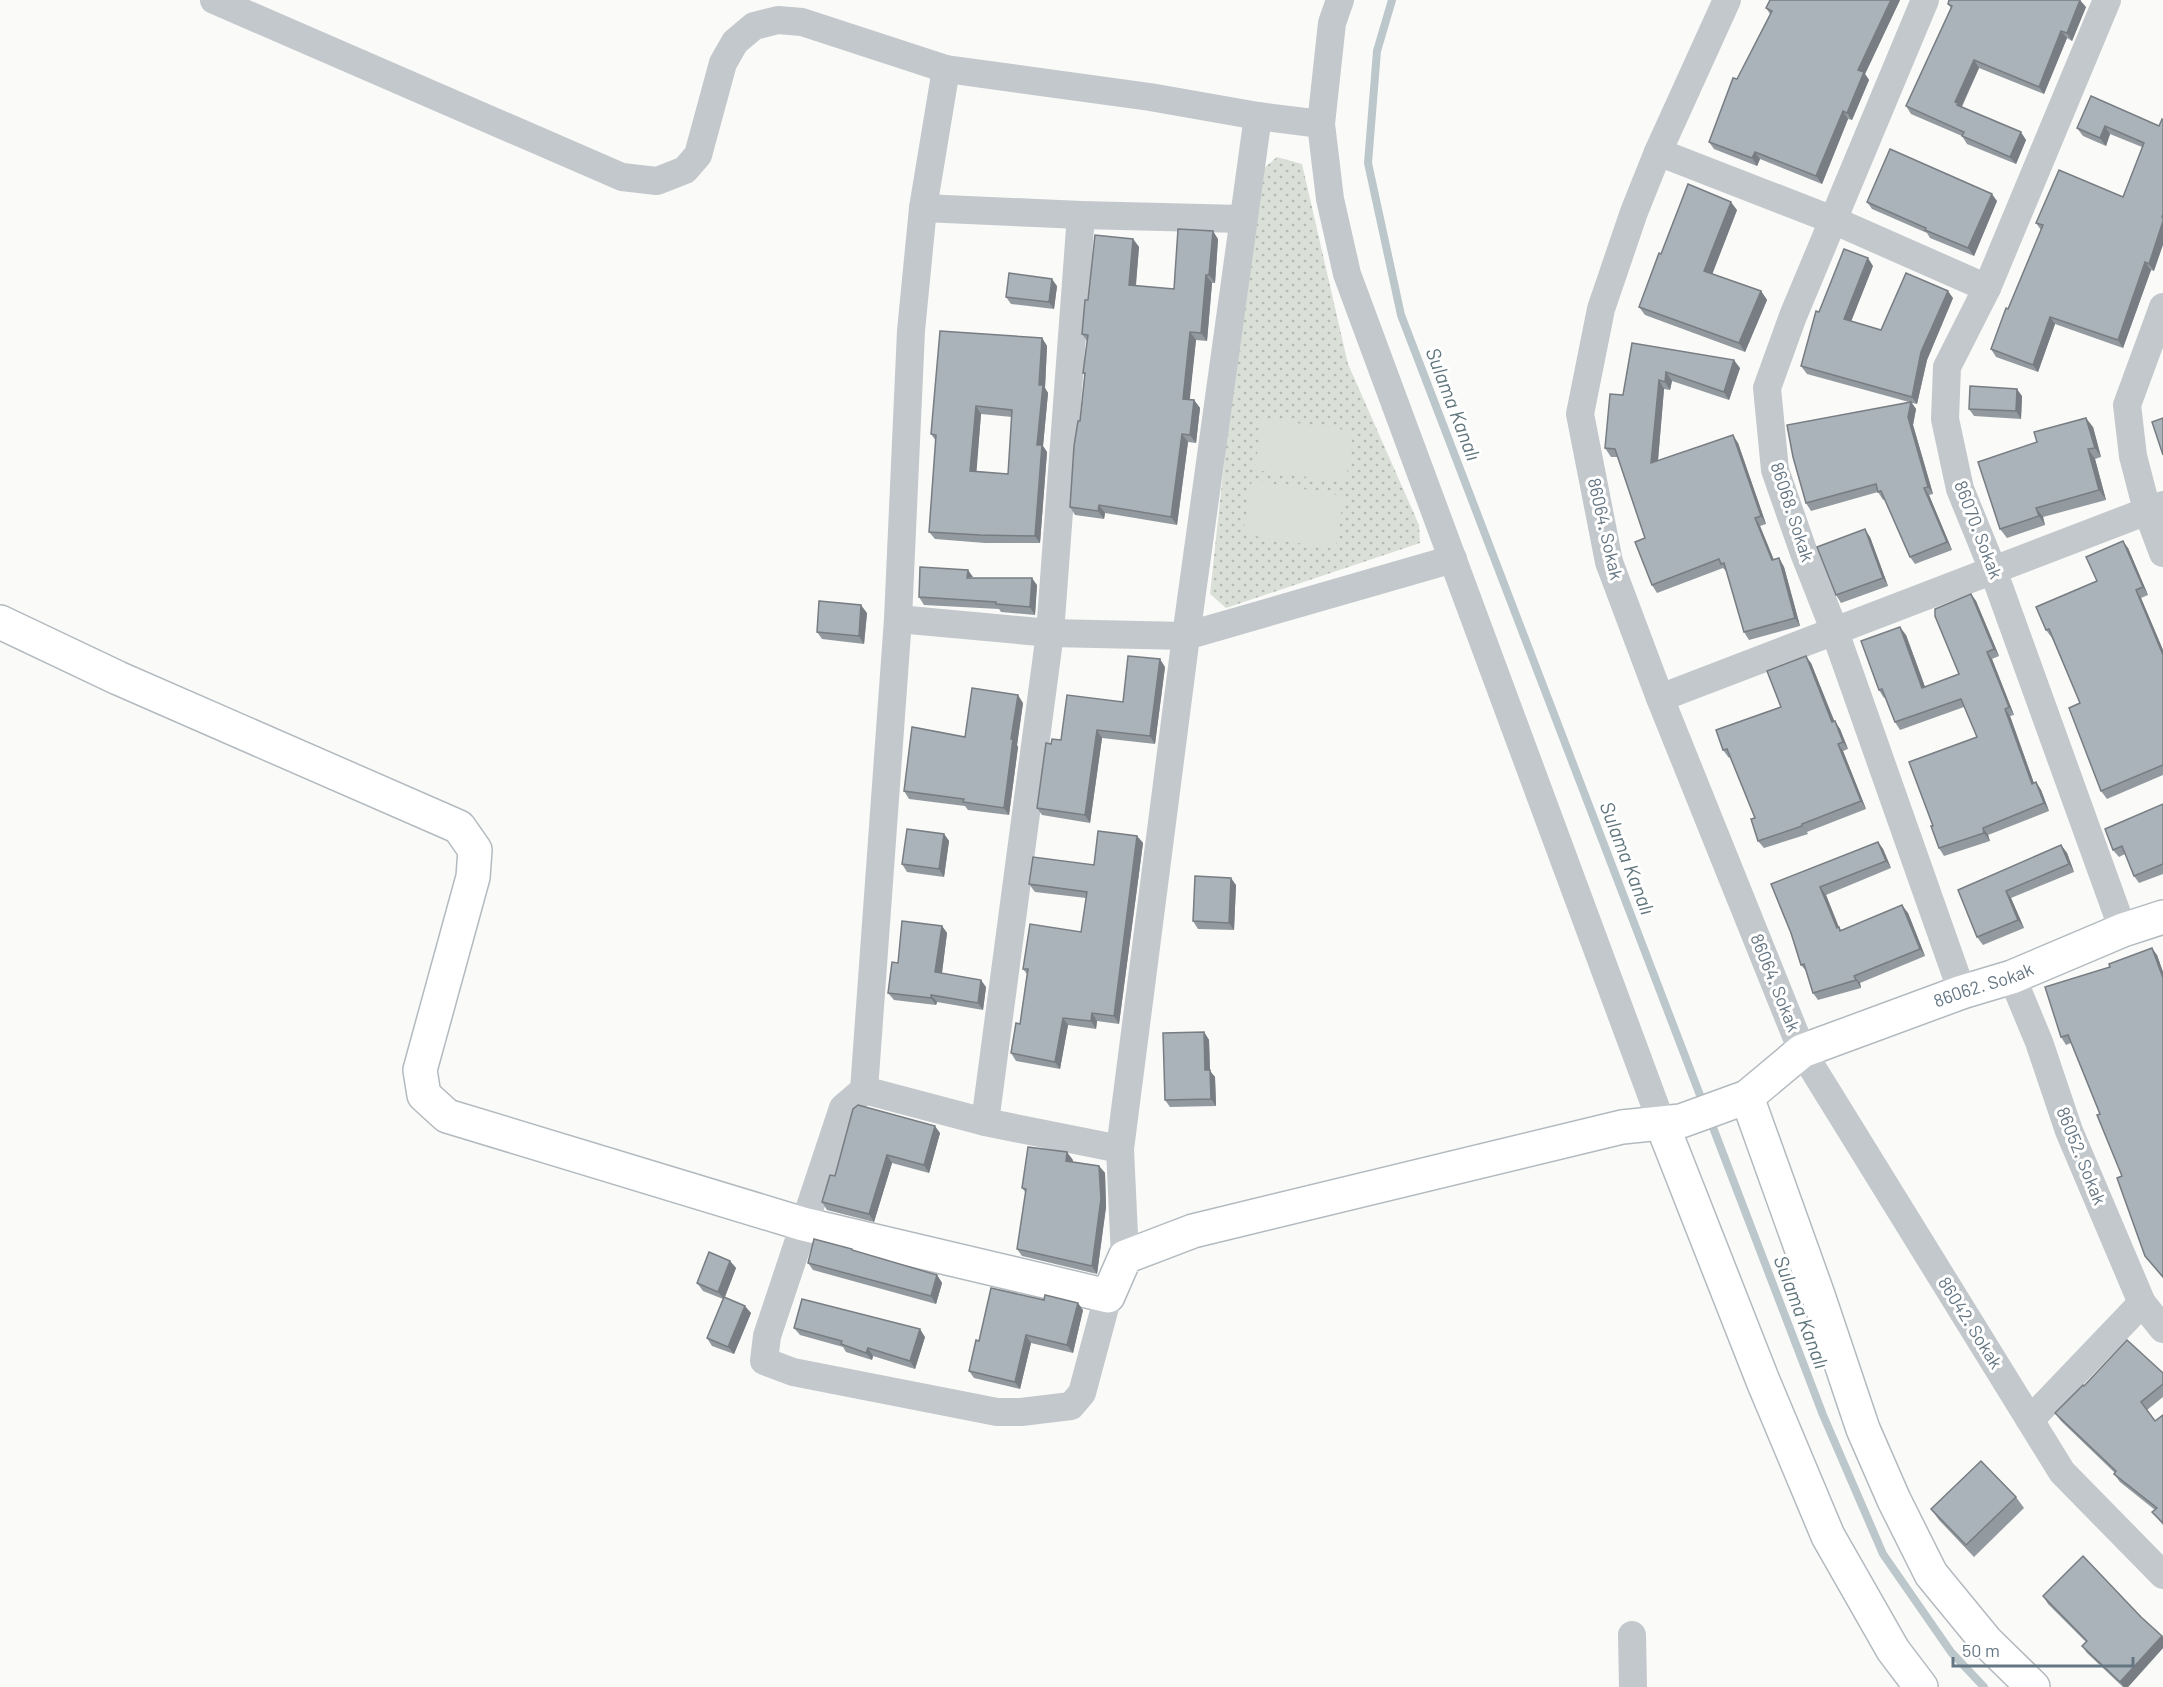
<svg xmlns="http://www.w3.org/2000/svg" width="2163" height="1687" font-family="Barlow,sans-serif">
	<defs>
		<pattern id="grass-dots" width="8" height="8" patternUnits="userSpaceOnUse" patternTransform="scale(1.5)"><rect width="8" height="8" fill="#dadfd7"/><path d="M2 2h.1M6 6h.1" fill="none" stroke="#b4b9b4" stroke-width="1.8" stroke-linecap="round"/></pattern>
	</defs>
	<rect width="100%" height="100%" fill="#fafaf8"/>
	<polygon fill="url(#grass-dots)" points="1277,157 1302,164 1348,364 1419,525 1420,543 1226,608 1210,594 1255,176"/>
	<g fill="#dadfd7">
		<polygon points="1262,418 1353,431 1346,482 1255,470"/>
		<polygon points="1252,480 1344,496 1335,549 1243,534"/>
	</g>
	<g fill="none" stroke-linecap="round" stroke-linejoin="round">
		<g stroke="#bbc7cb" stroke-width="8">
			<polyline points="1392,0 1377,51 1368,163 1401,315 1703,1103"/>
			<polyline points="1709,1117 1823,1415 1883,1554 1951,1652 1984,1687"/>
		</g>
		<defs>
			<g id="secondary">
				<path id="s1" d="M0 622 118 678 459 827 475 850 473 877 420 1070 424 1095 447 1116 803 1224 1108 1296 1125 1257 1193 1231 1622 1127 1681 1121 1747 1097 1802 1051 1962 992 2012 977 2123 930 2163 917"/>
				<polyline points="1747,1097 1818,1295 1863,1429 1894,1500 1931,1574 1986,1641 2033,1687"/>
				<polyline points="1662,1124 1763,1381 1828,1536 1893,1650 1921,1687"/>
			</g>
		</defs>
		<use href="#secondary" stroke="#b3babf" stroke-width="36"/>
		<g stroke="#c3c8cc" stroke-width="28">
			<polyline points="214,0 622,177 657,181 685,170 698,155 723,63 735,42 754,26 778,20 802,22 946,69 1150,97 1258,116 1321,124"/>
			<polyline points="1340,0 1332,23 1321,124 1330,199 1347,274 1662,1124"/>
			<polyline points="1727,0 1658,152 1634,212 1601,309 1580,414 1609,562 1660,698 1802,1051 2062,1472 2163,1575"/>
			<polyline points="1925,0 1793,316 1767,388 1775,470 1804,553 1835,632 1962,992"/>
			<polyline points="2107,0 1987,288 1947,367 1945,419 1960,489 1993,570 2123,930"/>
			<polyline points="946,69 923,208 911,331 898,619 864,1090 843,1108 767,1336 764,1361 793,1372 997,1412 1021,1412 1071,1406 1082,1393 1108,1296"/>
			<polyline points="1658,152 1833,220 1987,288"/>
			<polyline points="923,208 1081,215 1242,219"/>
			<polyline points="2163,307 2127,405 2133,456 2147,510 2163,553"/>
			<polyline points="898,619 1050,633 1186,636 1453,559"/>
			<polyline points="1660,698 2163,505"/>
			<polyline points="2012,977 2039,1042 2069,1131 2142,1303 2163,1329"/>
			<polyline points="864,1090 985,1122 1120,1149"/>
			<polyline points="985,1122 1050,633 1081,215"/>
			<polyline points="1125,1257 1120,1149 1186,636 1258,116"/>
			<polyline points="2030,1420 2142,1303"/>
			<polyline points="1632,1635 1633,1687"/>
		</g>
		<use href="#secondary" stroke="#fff" stroke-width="33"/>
	</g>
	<g fill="#929a9f" fill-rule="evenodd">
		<polygon points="1770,0 1900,0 1865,74 1869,80 1852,120 1848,119 1822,184 1760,159 1757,166 1714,149 1709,142 1737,79 1770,14 1766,8"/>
		<polygon points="1948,4 2086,7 2072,41 2067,38 2044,94 1979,68 1962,107 2026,140 2016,164 1967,144 1962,136 1911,114 1906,106 1951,8"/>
		<polygon points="2091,96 2159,126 2154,271 2151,270 2123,348 2055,324 2038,372 1996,357 1991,349 2041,230 2036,223 2123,197 2142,147 2110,134 2106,146 2083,136 2077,128"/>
		<polygon points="1997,201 1974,256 1930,238 1927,233 1872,209 1867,202"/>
		<polygon points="1737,210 1712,274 1761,291 1767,300 1745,352 1645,315 1639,307"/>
		<polygon points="1133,239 1139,247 1136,286 1174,289 1218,239 1215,283 1212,283 1207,341 1196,340 1189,400 1194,400 1200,408 1196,443 1188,442 1177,525 1105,513 1104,519 1075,515 1070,507 1085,376 1083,373 1087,341 1082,334 1088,300"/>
		<polygon points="1873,266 1851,321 1881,330 1953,298 1927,360 1917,404 1912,403 1916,409 1913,425 1933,494 1929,495 1952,550 1915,564 1910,557 1885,499 1883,500 1878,492 1811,511 1806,503 1909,402 1807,374 1801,366 1819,312"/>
		<polygon points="1057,286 1054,309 1011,304 1006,297"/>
		<path d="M1042 338 1047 346 1045 388 1048 393 1043 446 1047 452 1040 543H985L935 539 929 532 936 441 931 434ZM981 414 1012 417 1008 474 976 471Z"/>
		<polygon points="1632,343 1740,368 1729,400 1672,381 1670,390 1664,389 1658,461 1738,443 1766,524 1760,526 1774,560 1779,558 1784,567 1800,626 1749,640 1744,632 1727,572 1723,568 1657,593 1652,585 1645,538 1618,457 1611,457 1605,448 1623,395"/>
		<polygon points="2022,396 2021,419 1974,416 1969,409"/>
		<polygon points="2093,427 2101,457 2095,459 2106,500 2043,517 2045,525 2007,538 2000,529"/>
		<polygon points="1870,537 1888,586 1841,603 1836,595"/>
		<polygon points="2128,548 2148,595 2141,598 2163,650 2163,775 2107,799 2101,791 2080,703 2052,638 2046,630 2097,581"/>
		<polygon points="973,578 1037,585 1035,615 1001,612 999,609 924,605 919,597"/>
		<polygon points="1971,594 1976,601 1999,656 1992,659 2014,715 2010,716 2034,783 2036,782 2041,790 2049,811 1988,835 1990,841 1944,856 1939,848 1933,826 1977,737 1964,707 1900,730 1895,722 1885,697 1884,698 1879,690 1906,635 1925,687 1959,674"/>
		<polygon points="867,613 864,644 822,639 817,632"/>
		<polygon points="1811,663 1834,722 1840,729 1848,749 1843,751 1866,809 1807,832 1808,834 1764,848 1758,841 1755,818 1730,757 1729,758 1723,750 1781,707"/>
		<polygon points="1165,667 1155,744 1102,738 1090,823 1042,815 1037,808 1051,744 1061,740 1123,702"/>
		<polygon points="1023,703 1017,745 1018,747 1009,815 968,810 965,806 909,799 904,791 965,737"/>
		<polygon points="2163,804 2163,874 2139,883 2134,876 2125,854 2119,857 2113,850"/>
		<polygon points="944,834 949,841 944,877 907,872 902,864"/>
		<polygon points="1137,836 1143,843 1119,1024 1097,1021 1096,1029 1068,1025 1060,1069 1016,1061 1011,1053 1020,1024 1027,974 1023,969 1081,932 1086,898 1035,892 1029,884 1094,865"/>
		<polygon points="1878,842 1883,849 1891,868 1826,895 1839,927 1841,930 1908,913 1925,956 1860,983 1861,988 1818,1000 1813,993 1807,972 1801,965 1791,933 1771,884"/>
		<polygon points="2061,845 2067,853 2074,872 2011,898 2024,928 1983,945 1977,937 1958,890"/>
		<polygon points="1236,885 1234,930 1198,929 1193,921"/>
		<polygon points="942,926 947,933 942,973 986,987 983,1010 937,1002 936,1005 894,1000 888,993 898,963"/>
		<polygon points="2157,955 2163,972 2163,1278 2145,1256 2122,1176 2100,1114 2071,1043 2066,1045 2061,1037"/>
		<polygon points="1204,1032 1209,1040 1210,1071 1215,1077 1216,1106 1170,1107 1165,1100"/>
		<polygon points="940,1133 929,1173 892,1163 874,1222 827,1210 822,1202 835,1176"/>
		<polygon points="1073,1160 1072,1162 1099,1166 1105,1173 1106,1207 1097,1274 1022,1256 1017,1249 1026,1193 1022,1188"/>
		<polygon points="730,1261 736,1268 725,1297 751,1313 734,1354 712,1346 707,1338 723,1299 703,1291 697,1283"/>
		<polygon points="808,1263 937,1275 942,1283 936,1304 813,1270"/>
		<polygon points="1083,1310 1073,1353 1031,1343 1020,1389 974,1378 969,1371 979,1341"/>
		<polygon points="794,1328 925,1337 915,1369 873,1356 872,1360 846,1352 843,1347 800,1335"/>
		<polygon points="2163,1373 2163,1397 2147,1410 2155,1421 2163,1415 2163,1525 2152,1512 2155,1510 2120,1482 2114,1474 2115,1473 2061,1421 2055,1413 2084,1386"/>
		<polygon points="2016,1497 2024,1508 1974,1557 1939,1520 1931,1509"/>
		<polygon points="2043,1596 2141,1617 2162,1636 2163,1637 2163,1648 2128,1687 2123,1687 2087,1653 2082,1646 2086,1642 2048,1604"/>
	</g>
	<g fill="#777d82">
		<polygon points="1891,0 1900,0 1865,74 1869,80 1852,120 1847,113 1858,70"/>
		<polygon points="2080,0 2086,7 2072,41 2067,33"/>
		<polygon points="2061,31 2067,38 2044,94 2039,87"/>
		<polygon points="1974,60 1979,68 1961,107 1963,111 1955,102"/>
		<polygon points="1843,111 1848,119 1822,184 1816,176"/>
		<polygon points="2105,126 2110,134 2106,146 2100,138"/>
		<polygon points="2021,132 2026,140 2016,164 2010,157"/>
		<polygon points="1755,152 1760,159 1757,166 1752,158"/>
		<polygon points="1992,194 1997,201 1974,256 1968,248"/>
		<polygon points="1731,202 1737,210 1710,280 1704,271"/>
		<polygon points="2163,221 2163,245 2154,271 2149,264"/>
		<polygon points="1213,231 1218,239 1215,283 1209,275"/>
		<polygon points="1133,239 1139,247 1135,293 1129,285"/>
		<polygon points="1868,258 1873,266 1849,327 1844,319"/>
		<polygon points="2145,262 2151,270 2123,348 2118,340"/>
		<polygon points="1206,275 1212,283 1207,341 1201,333"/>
		<polygon points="1052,279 1057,286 1054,309 1049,302"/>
		<polygon points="1761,291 1767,300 1745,352 1739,343"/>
		<polygon points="1948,291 1953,298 1927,360 1917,404 1912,397 1921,352"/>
		<polygon points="2050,317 2055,324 2038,372 2033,365"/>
		<polygon points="1190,332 1196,340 1189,407 1183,399"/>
		<polygon points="1042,338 1047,346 1045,388 1048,393 1043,446 1047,452 1040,543 1035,536 1037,445"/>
		<polygon points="1734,360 1740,368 1729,400 1724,392"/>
		<polygon points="1666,372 1672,381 1670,390 1665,382"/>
		<polygon points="1659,380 1664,389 1657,471 1651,463"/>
		<polygon points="2017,389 2022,396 2021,419 2016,411"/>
		<polygon points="1194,400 1200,408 1196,443 1190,435"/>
		<polygon points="1911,402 1916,409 1913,425 1933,494 1928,487 1908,417"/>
		<polygon points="976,406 981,414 976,478 970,471"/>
		<polygon points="2086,418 2093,427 2101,457 2095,448"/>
		<polygon points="1182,434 1188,442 1177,525 1171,517"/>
		<polygon points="1733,435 1738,443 1766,524 1761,516"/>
		<polygon points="2088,449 2095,459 2106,500 2099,490"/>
		<polygon points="1924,488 1929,495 1952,550 1947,542"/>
		<polygon points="1099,505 1105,513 1104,519 1098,511"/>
		<polygon points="2036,508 2043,517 2045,525 2039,516"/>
		<polygon points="1755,518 1760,526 1777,568 1772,560"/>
		<polygon points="1865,529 1870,537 1888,586 1883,578"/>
		<polygon points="2123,541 2128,548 2148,595 2143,587"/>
		<polygon points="1779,558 1784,567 1800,626 1795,618"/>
		<polygon points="968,570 973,577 967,578"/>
		<polygon points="1032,578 1037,585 1035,615 1030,607"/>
		<polygon points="2136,590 2141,598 2163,650 2163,655"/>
		<polygon points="1971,594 1976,601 1999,656 1994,649"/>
		<polygon points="861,605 867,613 864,644 859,636"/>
		<polygon points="1900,627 1906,635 1928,695 1922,688"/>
		<polygon points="1987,652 1992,659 2014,715 2009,707"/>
		<polygon points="1806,656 1811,663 1838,730 1832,722"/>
		<polygon points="1160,659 1165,667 1155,744 1150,736"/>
		<polygon points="1018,695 1023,703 1017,745 1018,747 1009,815 1004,808 1011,739"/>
		<polygon points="2005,709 2010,716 2037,792 2032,784"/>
		<polygon points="1835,721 1840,729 1848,749 1843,742"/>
		<polygon points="1097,730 1102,738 1090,823 1085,815"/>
		<polygon points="1838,744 1843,751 1866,809 1861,801"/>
		<polygon points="2036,782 2041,790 2049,811 2044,803"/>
		<polygon points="1983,828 1988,835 1990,841 1984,833"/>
		<polygon points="944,834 949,841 944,877 939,869"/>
		<polygon points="1137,836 1143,843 1119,1024 1114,1016"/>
		<polygon points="1878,842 1883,849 1891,868 1886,861"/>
		<polygon points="2061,845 2067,853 2074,872 2069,864"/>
		<polygon points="1231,878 1236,885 1234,930 1229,923"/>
		<polygon points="1820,887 1826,895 1842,936 1837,928"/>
		<polygon points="2006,891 2011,898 2024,928 2018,920"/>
		<polygon points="1902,905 1908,913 1925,956 1920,949"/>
		<polygon points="942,926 947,933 941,980 935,972"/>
		<polygon points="2152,948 2157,955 2163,972 2163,978"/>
		<polygon points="1854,976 1860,983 1861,988 1856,980"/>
		<polygon points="981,980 986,987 983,1010 978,1003"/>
		<polygon points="931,995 937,1002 936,1005 931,998"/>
		<polygon points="1092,1013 1097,1021 1096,1029 1091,1021"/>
		<polygon points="1063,1018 1068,1025 1060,1069 1055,1062"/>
		<polygon points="1204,1032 1209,1040 1210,1071 1215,1077 1216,1106 1211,1099 1205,1070"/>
		<polygon points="935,1126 940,1133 929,1173 924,1165"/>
		<polygon points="1067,1152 1073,1160 1071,1168 1066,1161"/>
		<polygon points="887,1155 892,1163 874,1222 869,1214"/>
		<polygon points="1099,1166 1105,1173 1106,1207 1097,1274 1092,1266"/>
		<polygon points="730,1261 736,1268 724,1299 718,1292"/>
		<polygon points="937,1275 942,1283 936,1304 931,1296"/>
		<polygon points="1078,1303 1083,1310 1073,1353 1067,1345"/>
		<polygon points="745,1306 751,1313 734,1354 728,1347"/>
		<polygon points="920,1329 925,1337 915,1369 910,1361"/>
		<polygon points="1026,1335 1031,1343 1020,1389 1015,1382"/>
		<polygon points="868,1348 873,1356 872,1360 866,1353"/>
		<polygon points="2162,1636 2163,1637 2163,1648 2128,1687 2124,1687 2120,1682"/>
	</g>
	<g fill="#aab3b9" stroke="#777d82" stroke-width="1.5" fill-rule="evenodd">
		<polygon points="1770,0 1891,0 1858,70 1864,72 1847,113 1843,111 1816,176 1755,152 1752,158 1709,142 1733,78 1737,79 1772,11 1766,8"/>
		<polygon points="1949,0 2080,0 2067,33 2061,31 2039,87 1974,60 1955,102 1958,103 1957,105 2021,132 2010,157 1962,136 1964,132 1906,106 1952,6 1948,4"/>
		<polygon points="2091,96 2159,126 2162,119 2163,120 2163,214 2162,217 2163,217 2163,221 2149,264 2145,262 2118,340 2050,317 2033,365 1991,349 2006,308 2008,309 2043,225 2036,223 2059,170 2123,197 2144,143 2105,126 2100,138 2077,128"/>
		<polygon points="1890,149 1992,194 1968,248 1925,230 1926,228 1867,202"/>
		<polygon points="1688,184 1731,202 1704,271 1761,291 1739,343 1639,307 1659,253 1661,254"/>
		<polygon points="1178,229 1213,231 1209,275 1206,275 1201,333 1190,332 1183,399 1194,400 1190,435 1182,434 1171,517 1099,505 1098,511 1070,507 1074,446 1078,421 1080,421 1085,373 1083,373 1088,335 1082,334 1085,300 1088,300 1095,235 1133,239 1129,285 1174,289"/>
		<polygon points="1844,249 1868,258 1844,319 1881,330 1906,273 1948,291 1921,352 1912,397 1801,366 1816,311 1819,312"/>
		<polygon points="1009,273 1052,279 1049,302 1006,297"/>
		<path d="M940 331 1042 338 1039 385H1043L1037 445H1042L1035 536 980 535 929 532 936 435 931 434ZM976 406 1012 410 1008 474 970 471Z"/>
		<polygon points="1632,343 1734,360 1724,392 1666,372 1665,382 1659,380 1651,463 1733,435 1761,516 1755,518 1772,560 1779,558 1795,618 1744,632 1724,563 1721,564 1719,559 1652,585 1635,542 1645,538 1615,449 1605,448 1610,394 1623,395"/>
		<polygon points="1970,386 2017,389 2016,411 1969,409"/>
		<polygon points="1911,402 1908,417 1928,487 1924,488 1947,542 1910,557 1881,491 1878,492 1876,484 1806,503 1793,457 1787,425"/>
		<polygon points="2086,418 2095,448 2088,449 2099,490 2036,508 2039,516 2000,529 1978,462 2037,442 2034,432"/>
		<polygon points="2163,418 2163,455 2152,422"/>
		<polygon points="1865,529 1883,578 1836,595 1817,547"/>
		<polygon points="2123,541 2143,587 2136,590 2163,655 2163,765 2101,791 2069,708 2080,703 2049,629 2046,630 2036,607 2097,581 2086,557"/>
		<polygon points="920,567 968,570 967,578 1032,578 1030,607 996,604 996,602 919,597"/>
		<polygon points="1971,594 1994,649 1987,652 2009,707 2005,709 2032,784 2036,782 2044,803 1983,828 1984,833 1939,848 1931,826 1933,826 1909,762 1977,737 1961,699 1895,722 1882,689 1879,690 1861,641 1900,627 1922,688 1959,674 1935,616 1935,609"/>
		<polygon points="819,601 861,605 859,636 817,632"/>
		<polygon points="1128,656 1160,659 1150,736 1097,730 1085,815 1037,808 1046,743 1051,744 1052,739 1061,740 1067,695 1123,702"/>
		<polygon points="1806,656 1832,722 1835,721 1843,742 1838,744 1861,801 1802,824 1802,826 1758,841 1751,819 1755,818 1727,749 1723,750 1716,730 1781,707 1767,671"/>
		<polygon points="972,688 1018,695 1011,739 1013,739 1004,808 963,802 964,799 904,791 912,727 965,737"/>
		<polygon points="2163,804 2163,864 2134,876 2122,846 2113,850 2105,829"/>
		<polygon points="907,829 944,834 939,869 902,864"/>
		<polygon points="1098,831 1137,836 1114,1016 1092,1013 1091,1021 1063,1018 1055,1062 1011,1053 1016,1023 1020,1024 1028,969 1023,969 1030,924 1081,932 1087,892 1029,884 1033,857 1094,865"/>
		<polygon points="1878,842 1886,861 1820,887 1837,928 1839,927 1840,931 1902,905 1920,949 1854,976 1856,980 1813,993 1804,964 1801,965 1791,933 1771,884"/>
		<polygon points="2061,845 2069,864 2006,891 2018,920 1977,937 1958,890"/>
		<polygon points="1195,876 1231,878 1229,923 1193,921"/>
		<polygon points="902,921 942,926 935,972 981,980 978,1003 931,995 931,998 888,993 892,962 898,963"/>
		<polygon points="2152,948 2163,978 2163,1277 2145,1256 2117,1178 2122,1176 2097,1115 2100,1114 2068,1035 2061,1037 2045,987 2110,967 2109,964"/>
		<polygon points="1204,1032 1205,1070 1210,1070 1211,1099 1165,1100 1163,1033"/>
		<polygon points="858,1105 935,1126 924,1165 887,1155 869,1214 822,1202 830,1175 835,1176 853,1109"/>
		<polygon points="1028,1147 1067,1152 1066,1161 1099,1166 1101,1199 1092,1266 1017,1249 1026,1189 1022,1188"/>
		<polygon points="814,1239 852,1249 852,1250 937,1275 931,1296 808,1263"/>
		<polygon points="709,1252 730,1261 718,1292 697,1283"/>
		<polygon points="991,1288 1044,1300 1045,1295 1078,1303 1067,1345 1026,1335 1015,1382 969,1371 976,1340 979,1341"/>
		<polygon points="724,1297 745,1306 728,1347 707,1338"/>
		<polygon points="802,1299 920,1329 910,1361 868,1348 866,1353 841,1344 842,1341 794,1328"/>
		<polygon points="2127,1340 2163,1373 2163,1384 2141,1402 2155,1421 2163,1415 2163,1523 2152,1512 2157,1508 2114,1474 2116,1471 2055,1413 2083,1385 2084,1386"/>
		<polygon points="1981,1461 2016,1497 1966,1545 1931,1509"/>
		<polygon points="2083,1556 2141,1617 2162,1636 2120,1682 2082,1646 2087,1641 2043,1596"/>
	</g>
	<g text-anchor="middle" stroke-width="6" stroke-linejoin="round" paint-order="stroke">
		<g font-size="18" fill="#657683" stroke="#fff">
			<text transform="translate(1792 512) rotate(72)" y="6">86068. Sokak</text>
			<text transform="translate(1605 529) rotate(77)" y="6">86064. Sokak</text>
			<text transform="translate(1978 530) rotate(69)" y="6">86070. Sokak</text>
			<text transform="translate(1775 983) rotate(68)" y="6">86064. Sokak</text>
			<text dy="6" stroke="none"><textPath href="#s1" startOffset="2451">86062. Sokak</textPath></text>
			<text transform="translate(2081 1156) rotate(68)" y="6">86052. Sokak</text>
			<text transform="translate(1970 1323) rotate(58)" y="6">86042. Sokak</text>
		</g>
		<g font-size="20" font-style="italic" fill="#60757c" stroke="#fff">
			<text transform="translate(1453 404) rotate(69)" y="7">Sulama Kanalı</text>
			<text transform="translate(1627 858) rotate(69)" y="7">Sulama Kanalı</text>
			<text transform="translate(1801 1312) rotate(69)" y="7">Sulama Kanalı</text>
		</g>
	</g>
	<path d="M1953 1657v9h180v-9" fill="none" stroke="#657683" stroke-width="3"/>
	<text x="1962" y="1657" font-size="18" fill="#657683" stroke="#ffffff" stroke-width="4.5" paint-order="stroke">50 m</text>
</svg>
